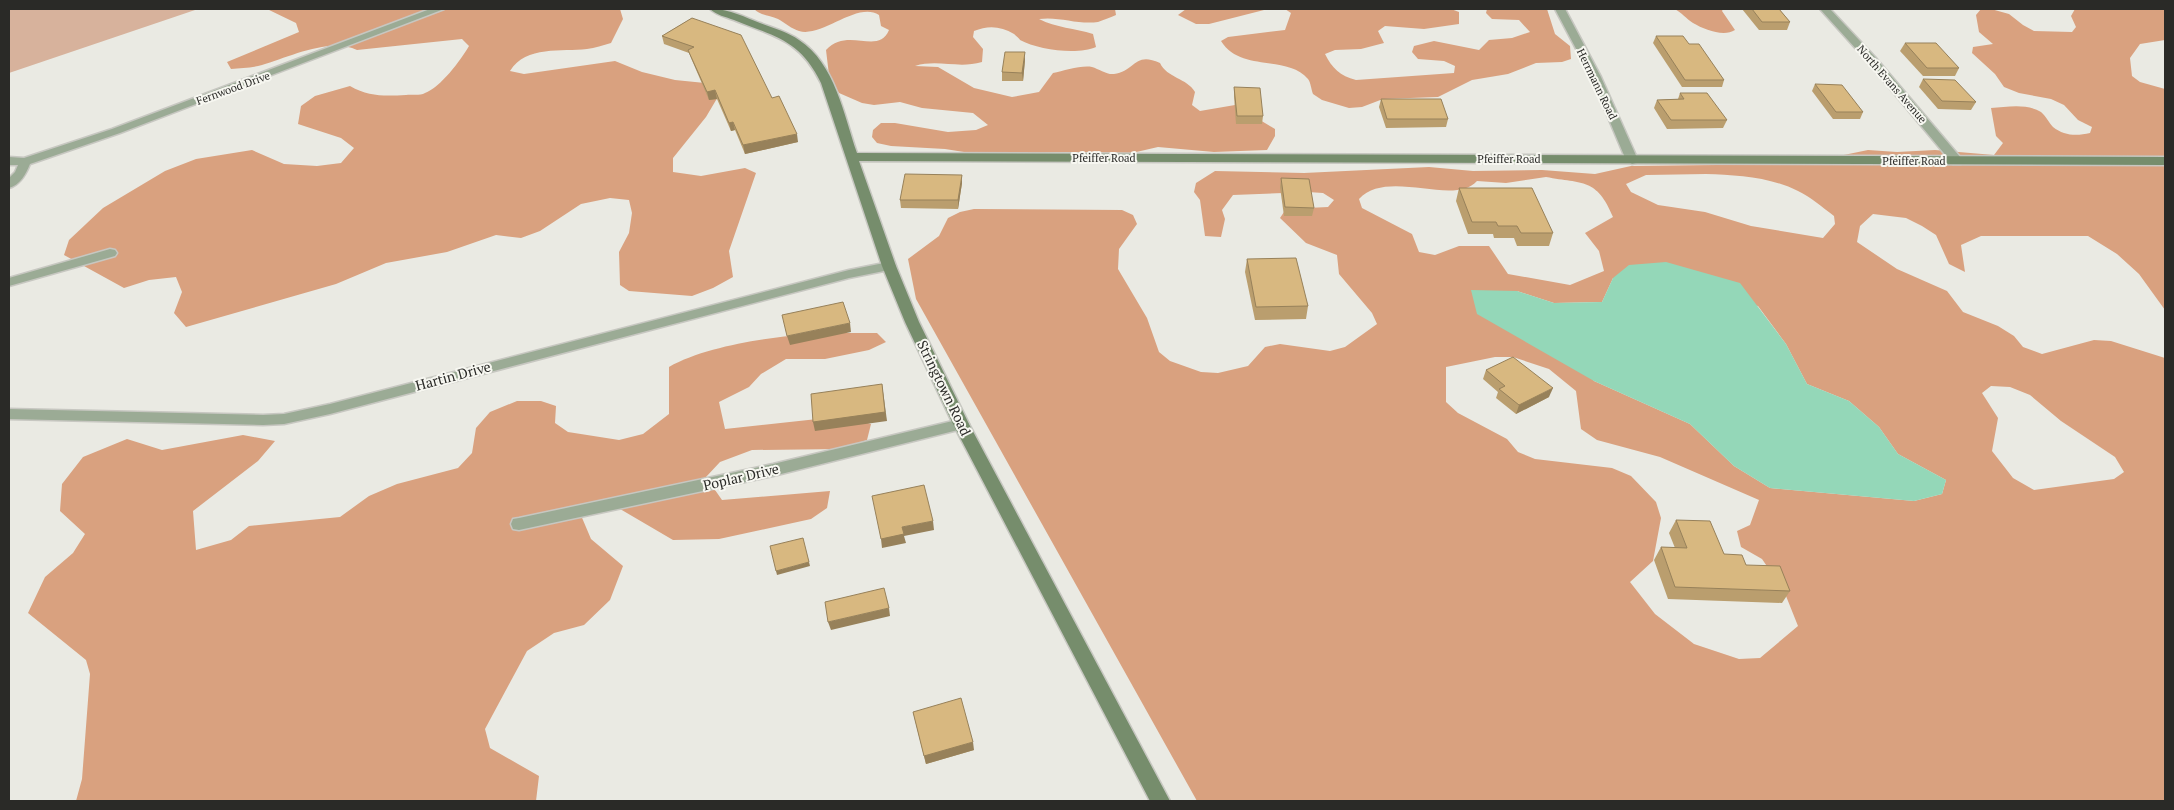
<svg xmlns="http://www.w3.org/2000/svg" width="2174" height="810" font-family="'PT Serif',serif">
	<rect width="100%" height="100%" fill="#eaeae3"/>
	<polygon fill="#d7b29c" points="9,9 198,9 9,73"/>
	<g fill="#d9a17f" fill-rule="evenodd">
		<path d="M267 9H620L623 19 611 43C603 45 595 48 587 49 562 52 526 45 510 71L524 74 615 61 642 72 675 80 715 84 722 90 706 117 673 158V172L701 176 745 168 756 173 729 251 733 277 713 288 692 296 629 291 620 285 619 252 629 233 632 213 629 200 610 198 581 204 540 231 521 238 496 235 447 252 386 263 336 284 186 327 174 313 182 292 176 277 149 280 124 288 64 255 69 240 103 208 165 171 196 159 252 150 284 164 317 166 341 163 354 148 341 138 298 124 301 106 315 96 350 86C369 97 385 96 406 95 411 94 420 96 425 93 440 88 461 60 469 46L462 39 357 50C330 37 289 57 262 65 252 68 241 68 231 69L227 62 299 32 296 23Z"/>
		<path d="M754 9H1115L1116 15C1111 17 1104 20 1098 22 1078 25 1059 16 1039 19 1056 28 1075 28 1093 34L1096 47C1078 55 1038 50 1020 40 1020 39 1015 35 1014 34 1001 26 988 25 974 31L973 37 983 49 982 62C958 69 938 59 915 66L938 67 974 88 1012 97 1039 92 1053 73C1064 71 1081 65 1092 67 1099 69 1107 75 1114 74 1136 71 1134 51 1160 63 1167 78 1187 78 1195 92L1192 105 1200 111 1235 105 1275 129V136L1267 150 1214 152 1158 147 1132 153 1064 152 983 155 945 149 891 146 877 143 872 137 873 130 881 123H895L948 132 976 130 988 125 973 113 922 108 900 102 874 105 862 103 839 93 829 75 826 50C848 26 878 56 889 30L881 26 879 15C857 1 822 38 799 31 792 29 785 23 778 19 770 15 761 16 754 9Z"/>
		<polygon points="1186,9 1268,9 1209,24 1196,24 1178,15"/>
		<path d="M1285 9H1451L1459 12V24L1424 29 1385 26 1378 31 1384 43 1361 49 1335 50 1325 54C1332 68 1340 76 1356 80L1454 73 1455 66 1444 61 1418 59 1412 52 1414 46 1434 41 1479 50 1489 40 1512 38 1530 32 1519 20 1492 19 1486 13 1487 9H1547L1555 34 1570 46 1571 59 1562 62 1536 63 1508 74 1472 80 1438 97 1383 99 1362 107 1349 108 1322 100 1313 94C1311 89 1311 83 1308 79 1287 54 1241 73 1221 41L1228 37 1285 30 1291 13Z"/>
		<path d="M1674 9H1723L1722 11 1735 30C1724 37 1705 30 1693 23 1686 19 1682 12 1674 9Z"/>
		<path d="M1981 9H1991L2009 14 2023 25 2034 31 2072 32 2076 27 2071 16 2075 9H2165V40L2140 44 2130 58 2132 76 2140 82 2165 89V310L2139 274 2117 254 2088 236H1981L1961 245 1965 272 1949 264 1936 235 1922 226 1906 218 1873 214 1860 226 1857 242 1897 269 1947 291 1963 312 1998 326 2014 336 2023 347 2042 354 2094 340 2111 341 2165 358V801H1197L916 299 908 259 939 236 948 218 960 212 974 209 1122 210 1133 215 1137 224 1119 249 1118 269 1147 318 1159 352 1170 361 1201 372 1218 373 1248 366 1265 347 1280 344 1330 351 1345 347 1377 324 1372 313 1339 274 1337 255 1306 243 1280 218 1286 209 1328 207 1334 200 1323 193 1308 192 1233 195 1222 210 1225 219 1221 237 1205 236 1200 200 1194 192 1196 183 1215 171 1304 173 1429 167 1473 171 1542 170 1595 174 1631 166 1800 164 1868 150 1897 152 1935 150 1994 155 2003 143 1996 136 1991 108C2007 107 2026 103 2041 112 2046 116 2049 123 2053 127 2064 136 2077 136 2090 133L2092 127 2078 120 2064 105 2051 99 2019 93 2004 87 1995 74 1972 53 1973 47 1993 44 1979 32 1976 15ZM1706 174C1736 175 1771 177 1798 191 1811 197 1822 207 1834 216L1835 224 1823 238 1751 226 1705 212 1658 205 1631 192 1626 184 1646 175ZM1546 177C1583 184 1597 178 1613 217L1585 233 1599 251 1604 271 1570 285 1508 274 1489 246H1459L1435 255 1419 252 1412 234 1362 208 1359 199C1388 168 1454 207 1477 181L1506 183ZM1613 278 1758 306 1786 344 1807 384 1849 401 1879 427 1898 454 1946 480 1942 494 1914 501 1770 488 1734 466 1690 424 1594 381 1517 291 1554 303 1602 302ZM1495 357H1513L1549 369 1576 391 1581 429 1597 440 1660 457 1759 500 1750 525 1737 531 1741 547 1762 559 1784 591 1798 626 1760 658 1739 659 1694 644 1655 614 1630 582 1653 561 1661 518 1656 502 1631 476 1612 468 1535 459 1518 452 1507 439 1458 413 1446 402V367ZM1991 386 2010 387 2030 395 2061 421 2115 457 2124 472 2114 479 2034 490 2013 478 1992 451 1998 418 1982 393Z"/>
		<path d="M818 333H877L886 342 869 350 825 359H786L761 374 749 387 719 402 725 429 845 416 871 424 867 440 841 449 752 450 720 462 706 477 722 500 830 491 827 508 811 519 719 539 673 540 603 499 580 513 591 539 623 566 610 600 584 625 554 633 527 651 485 729 490 748 539 776 536 801H76L82 779 90 674 86 660 28 613 45 577 73 553 85 534 60 511 62 484 83 457 127 439 162 450 243 435 275 441 258 461 193 511 196 550 231 540 249 526 340 517 369 496 397 484 458 468 472 453 476 428 490 412 517 401H541L556 406 555 423 568 432 619 440 643 434 669 414V367C708 345 773 337 818 333Z"/>
	</g>
	<polygon fill="#94d7b8" points="1666,262 1740,283 1786,344 1807,384 1849,401 1879,427 1898,454 1946,480 1942,494 1914,501 1770,488 1734,466 1690,424 1594,381 1477,314 1471,290 1517,291 1554,303 1602,302 1613,278 1629,265"/>
	<g fill="none" stroke-linecap="round" stroke-linejoin="round">
		<defs>
			<g id="street">
				<path d="M430 9H444L120 133 30 164C26 174 20 185 9 188V178L15 172 18 165H9V157L24 158 112 129Z"/>
				<polygon points="1555,9 1565,9 1601,77 1638,160 1636,163 1632,164 1626,160 1591,77"/>
				<polygon points="1820,9 1830,9 1875,57 1961,158 1963,161 1961,164 1953,164 1867,61"/>
				<polygon points="110,249 115,250 117,253 115,256 9,286 9,278"/>
				<polygon points="889,262 894,263 896,266 894,269 849,278 330,414 284,424 263,425 9,419 9,409 263,415 284,414 330,404 849,270"/>
				<polygon points="961,419 966,420 969,424 966,428 773,476 519,530 513,529 511,524 513,519 519,518 773,464"/>
			</g>
			<path id="secondary" d="M710 9C728 8 744 17 760 23 773 28 788 32 799 40 835 63 844 116 857 153L2165 157V165L859 161 896 266 919 322 969 424 1170 801H1150L953 424 905 322 882 266 821 83C800 40 776 37 734 20 726 17 716 15 710 9Z"/>
		</defs>
		<use href="#street" stroke="#c7c7c1" stroke-width="3"/>
		<use href="#secondary" stroke="#c7c7c1" stroke-width="3"/>
		<use href="#street" fill="#9bab95" fill-rule="evenodd"/>
		<use href="#secondary" fill="#768d6c" fill-rule="evenodd"/>
	</g>
	<g fill="#ba9e6e">
		<polygon points="1742,9 1779,9 1790,22 1787,30 1759,30"/>
		<polygon points="692,18 772,98 798,142 745,154 735,130 731,131 717,99 709,100 691,58 689,53 664,44 662,36"/>
		<polygon points="1656,36 1689,44 1724,80 1722,87 1682,87 1653,43"/>
		<polygon points="1905,43 1959,68 1955,76 1923,76 1900,51"/>
		<polygon points="1025,60 1023,81 1002,81 1002,72"/>
		<polygon points="1923,79 1976,102 1971,110 1938,109 1919,87"/>
		<polygon points="1815,84 1863,112 1860,119 1833,119 1812,91"/>
		<polygon points="1234,87 1263,116 1262,124 1236,124 1234,96"/>
		<polygon points="1680,93 1727,120 1723,128 1667,129 1654,108 1657,100 1678,99"/>
		<polygon points="1381,99 1448,119 1446,127 1386,128 1379,107"/>
		<polygon points="1281,178 1314,208 1312,216 1284,216 1280,187"/>
		<polygon points="962,183 958,209 901,208 900,200"/>
		<polygon points="1459,188 1553,233 1549,246 1517,246 1514,238 1494,238 1493,234 1468,234 1456,201"/>
		<polygon points="1247,259 1308,306 1306,319 1255,320 1245,272"/>
		<polygon points="1486,370 1549,397 1516,414 1496,398 1498,392 1483,379"/>
		<polygon points="1676,520 1724,554 1746,565 1790,591 1782,603 1668,599 1654,560 1661,547 1675,548 1669,533"/>
		<polygon points="913,712 974,750 926,764"/>
	</g>
	<g fill="#97815a">
		<polygon points="1025,52 1025,60 1023,81 1022,73"/>
		<polygon points="715,90 717,99 709,100 707,92"/>
		<polygon points="733,122 735,130 731,131 729,123"/>
		<polygon points="797,134 798,142 745,154 743,145"/>
		<polygon points="962,175 962,183 958,209 958,200"/>
		<polygon points="850,323 851,332 790,345 787,336"/>
		<polygon points="882,384 887,421 815,431 813,422"/>
		<polygon points="1553,388 1549,397 1516,414 1519,405"/>
		<polygon points="933,521 934,530 904,536 906,543 882,548 881,539 902,527"/>
		<polygon points="809,562 810,566 777,575 776,571"/>
		<polygon points="889,608 890,616 831,630 828,622"/>
		<polygon points="973,742 974,750 926,764 924,756"/>
	</g>
	<g fill="#d8b880" stroke="#97815a">
		<polygon points="1752,9 1779,9 1790,22 1762,22"/>
		<polygon points="692,18 741,35 772,98 779,96 797,134 743,145 733,122 729,123 715,90 707,92 688,50 694,47 662,36"/>
		<polygon points="1656,36 1683,36 1689,44 1699,44 1724,80 1685,80"/>
		<polygon points="1905,43 1936,43 1959,68 1927,68"/>
		<polygon points="1005,52 1025,52 1022,73 1002,72"/>
		<polygon points="1923,79 1955,80 1976,102 1942,101"/>
		<polygon points="1815,84 1842,85 1863,112 1836,112"/>
		<polygon points="1234,87 1260,88 1263,116 1237,116"/>
		<polygon points="1680,93 1707,93 1727,120 1671,120 1657,100 1684,99"/>
		<polygon points="1381,99 1441,99 1448,119 1387,119"/>
		<polygon points="905,174 962,175 958,200 900,200"/>
		<polygon points="1281,178 1309,179 1314,208 1285,207"/>
		<polygon points="1459,188 1532,188 1553,233 1521,233 1517,226 1498,226 1496,222 1472,222"/>
		<polygon points="1296,258 1308,306 1256,307 1247,259"/>
		<polygon points="843,302 850,323 787,336 782,315"/>
		<polygon points="1513,357 1553,388 1519,405 1499,389 1505,386 1486,370"/>
		<polygon points="882,384 885,412 813,422 811,394"/>
		<polygon points="924,485 933,521 902,527 904,534 881,539 872,496"/>
		<polygon points="1676,520 1710,521 1724,554 1742,555 1746,565 1780,566 1790,591 1675,587 1661,547 1687,548"/>
		<polygon points="803,538 809,562 776,571 770,546"/>
		<polygon points="884,588 889,608 828,622 825,602"/>
		<polygon points="961,698 973,742 924,756 913,712"/>
	</g>
	<g text-anchor="middle" stroke-width="4" stroke-linejoin="round" paint-order="stroke">
		<g font-size="11" fill="#2a2a27" stroke="#f7f7f1">
			<text transform="translate(1597 84) rotate(64)" y="4">Herrmann Road</text>
			<text transform="translate(1892 84) rotate(49)" y="4">North Evans Avenue</text>
			<text transform="translate(233 88) rotate(-20)" y="4">Fernwood Drive</text>
			<text x="1104" y="162">Pfeiffer Road</text>
			<text x="1509" y="163">Pfeiffer Road</text>
			<text x="1914" y="165">Pfeiffer Road</text>
		</g>
		<g font-size="14" fill="#2a2a27" stroke="#f7f7f1">
			<text transform="translate(453 376) rotate(-15)" y="5">Hartin Drive</text>
			<text transform="translate(944 388) rotate(64)" y="5">Stringtown Road</text>
			<text transform="translate(741 477) rotate(-13)" y="5">Poplar Drive</text>
		</g>
	</g>
	<rect width="2174" height="810" fill="none" stroke="#2a2a27" stroke-width="20"/>
</svg>
